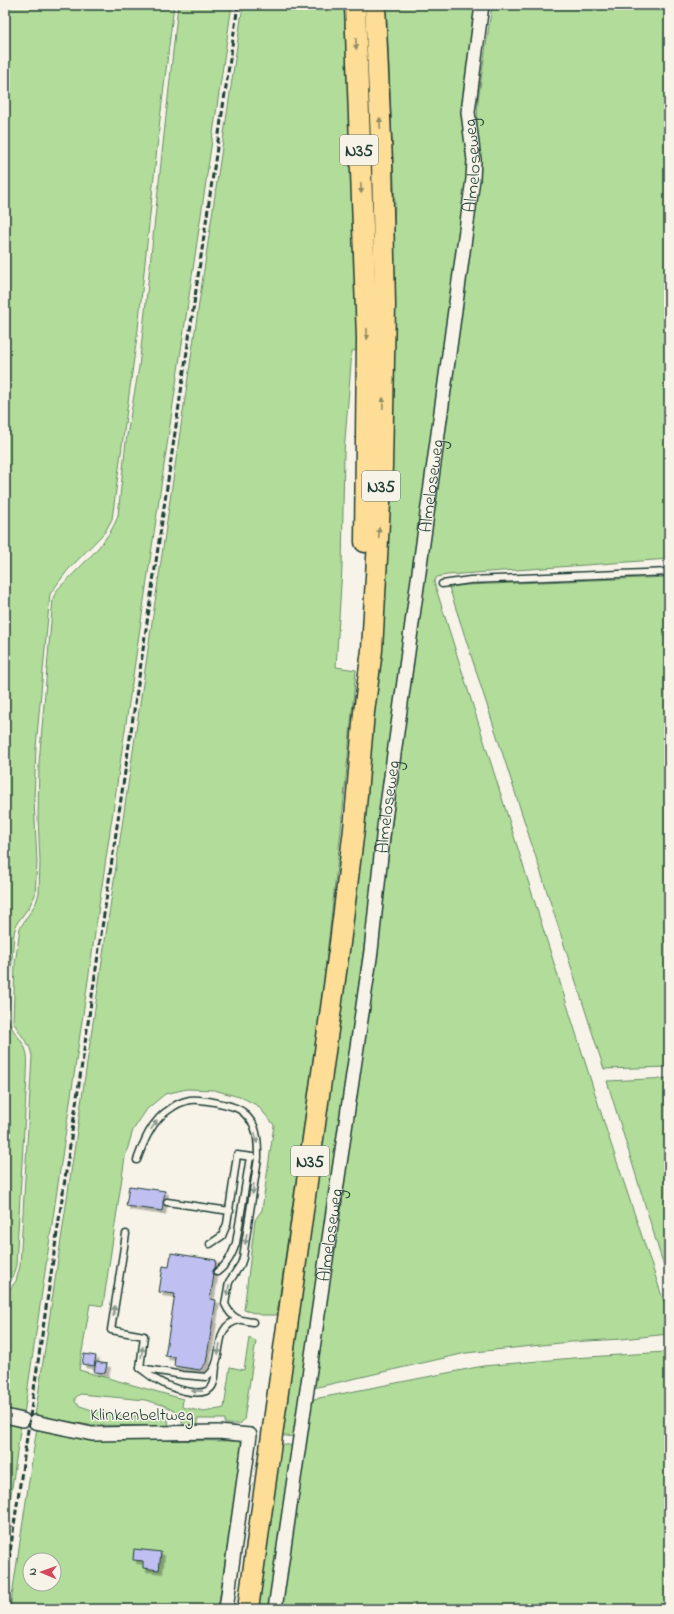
<svg xmlns="http://www.w3.org/2000/svg" width="674" height="1614" font-family="'Indie Flower',sans-serif">
	<defs>
		<filter id="shadow"><feDropShadow dx="3.5" dy="3.5" stdDeviation="0" flood-color="#0004"/></filter>
	</defs>
	<rect width="100%" height="100%" fill="#f7f3e8"/>
	<filter id="ink" filterUnits="userSpaceOnUse"><feTurbulence type="fractalNoise" baseFrequency=".025" numOctaves="2"/><feDisplacementMap in="SourceGraphic" scale="8" xChannelSelector="R" yChannelSelector="G"/><feConvolveMatrix kernelMatrix="1 2 1 2 8 2 1 2 1" color-interpolation-filters="sRGB"/></filter>
	<g filter="url(#ink)">
		<g fill="#b1dc9a" stroke="#688c67" fill-rule="evenodd">
			<path d="M5 5H174L160 119 138 329 112 519 105 532 67 571 50 594 36 747 34 800 37 862 35 895 29 907 17 923 14 933 8 1017C11 1032 20 1036 25 1048 29 1057 27 1067 27 1077L16 1265 12 1279 5 1289Z"/>
			<path d="M178 5H232L24 1414 5 1411V1296L16 1281 20 1266 32 1056 30 1048 13 1022 15 964 20 928 36 903 39 893 40 862 38 817 39 763 53 598 57 590C76 570 111 541 118 515L126 441 139 367Z"/>
			<polygon points="243,5 344,5 361,350 352,351 344,453 342,568 336,667 356,670 341,830 323,990 277,1315 261,1315 244,1310 255,1220 262,1210 274,1125 258,1106 243,1098 214,1090 187,1089 165,1094 147,1109 133,1130 125,1157 103,1306 90,1304 79,1370 183,1399 182,1407 204,1412 224,1408 230,1367 244,1370 249,1338 256,1341 244,1420 240,1424 225,1424 225,1419 197,1419 197,1425 183,1425 180,1414 163,1405 145,1400 80,1394 75,1398 75,1402 80,1406 98,1412 133,1416 155,1415 168,1420 169,1426 89,1425 35,1416"/>
			<polygon points="386,5 478,5 469,169 354,1020 333,1162 295,1437 278,1435 361,857 372,739 381,626 391,282 395,205"/>
			<polygon points="492,5 669,5 669,559 447,575 437,577 434,582 608,1135 669,1317 669,1334 622,1339 570,1342 466,1353 309,1389 376,955 412,663 480,156 477,124 478,100"/>
			<polygon points="669,577 669,1067 604,1069 449,587 467,585"/>
			<polygon points="669,1078 669,1283 607,1081"/>
			<polygon points="665,1352 669,1353 669,1609 278,1609 309,1400 483,1366 573,1358"/>
			<polygon points="5,1421 21,1424 5,1537"/>
			<path d="M37 1427 104 1440 243 1441 218 1609H10ZM30 1560H54V1584H30Z"/>
			<polygon points="278,1443 294,1446 271,1609 256,1609"/>
		</g>
		<g fill="#c0bff1" stroke="#1f3d34" filter="url(#shadow)">
			<polygon points="129,1186 165,1191 162,1211 126,1206"/>
			<polygon points="171,1253 216,1260 215,1268 213,1271 214,1275 210,1299 216,1300 206,1363 200,1370 174,1366 175,1357 165,1356 175,1294 159,1292 163,1266 169,1267"/>
			<polygon points="84,1354 96,1356 94,1366 82,1364"/>
			<polygon points="96,1362 107,1364 105,1373 94,1372"/>
			<polygon points="134,1549 161,1552 159,1570 143,1568 143,1561 133,1560"/>
		</g>
		<g fill="none" stroke-linecap="round" stroke-linejoin="round">
			<defs>
				<g id="lane">
					<polyline points="442,584 470,580 669,572"/>
					<path d="M137 1160C144 1141 152 1120 170 1109 174 1106 181 1102 186 1101 197 1097 235 1105 243 1112 246 1115 251 1121 253 1124 258 1134 258 1147 258 1158L243 1258 241 1264 229 1282 225 1304C232 1319 238 1320 253 1322"/>
					<polyline points="167,1202 230,1211"/>
					<polyline points="126,1234 111,1330 144,1336 140,1368"/>
					<polyline points="210,1244 222,1236 227,1224 237,1155 252,1157"/>
					<path d="M217 1272C228 1264 232 1255 236 1243L250 1157"/>
					<path d="M140 1368 183 1375 206 1377C228 1362 209 1327 239 1320"/>
					<path d="M141 1369C146 1372 151 1377 157 1380 168 1387 200 1399 211 1388 216 1383 215 1373 216 1367"/>
				</g>
				<g id="street">
					<polyline points="5,1416 23,1420"/>
					<polyline points="35,1422 92,1434 218,1432 250,1435 226,1609"/>
					<path id="s1" d="M275 1609 371 951 384 827 473 179 474 160 468 112 482 5"/>
				</g>
				<g id="primary">
					<polyline points="355,5 367,338 365,542"/>
					<polyline points="248,1609 340,943 354,829 364,712 372,650 382,466 385,305 382,163 375,5"/>
				</g>
			</defs>
			<use href="#lane" stroke="#1f3d34" stroke-width="9"/>
			<use href="#street" stroke="#1f3d34" stroke-width="16"/>
			<use href="#primary" stroke="#1f3d34" stroke-width="23"/>
			<use href="#lane" stroke="#f7f3e8" stroke-width="6"/>
			<use href="#street" stroke="#f7f3e8" stroke-width="13"/>
			<use href="#primary" stroke="#fedd96" stroke-width="20"/>
			<polyline stroke="#1f3d34" stroke-width="3" stroke-dasharray="6 3" stroke-linecap="butt" points="5,1586 238,5"/>
		</g>
		<defs><path id="oneway-solid" d="M-6-.8H1V-3.2L6.5 0L1 3.2V.8H-6Z"/></defs>
		<g fill="#8e8d65">
			<use href="#oneway-solid" transform="translate(356 44) rotate(88)"/>
			<use href="#oneway-solid" transform="translate(380 123) rotate(-93)"/>
			<use href="#oneway-solid" transform="translate(361 188) rotate(87)"/>
			<use href="#oneway-solid" transform="translate(367 334) rotate(89)"/>
			<use href="#oneway-solid" transform="translate(383 403) rotate(-89)"/>
			<use href="#oneway-solid" transform="translate(379 533) rotate(-87)"/>
		</g>
		<g fill="#8b988e">
			<use href="#oneway-solid" transform="translate(154 1125) rotate(-55)"/>
			<use href="#oneway-solid" transform="translate(256 1138) rotate(79)"/>
			<use href="#oneway-solid" transform="translate(253 1189) rotate(98)"/>
			<use href="#oneway-solid" transform="translate(246 1239) rotate(99)"/>
			<use href="#oneway-solid" transform="translate(228 1290) rotate(102)"/>
			<use href="#oneway-solid" transform="translate(114 1311) rotate(-82)"/>
			<use href="#oneway-solid" transform="translate(219 1349) rotate(98)"/>
			<use href="#oneway-solid" transform="translate(142 1352) rotate(-82)"/>
			<use href="#oneway-solid" transform="translate(197 1391) rotate(-179)"/>
		</g>
	</g>
	<g text-anchor="middle" stroke-width="3" stroke-linejoin="round" paint-order="stroke">
		<g fill="#f7f3e8" stroke="#60746a" stroke-width="1">
			<rect x="340" y="135" width="38" height="30" rx="3"/>
			<rect x="362" y="471" width="38" height="30" rx="3"/>
			<rect x="291" y="1146" width="38" height="30" rx="3"/>
		</g>
		<g font-size="17" font-weight="bold" fill="#1f3d34">
			<text x="359" y="156">N35</text>
			<text x="381" y="492">N35</text>
			<text x="310" y="1167">N35</text>
		</g>
		<g font-size="18" fill="#1f3d34" stroke="#f7f3e8">
			<text dy="6" stroke="none"><textPath href="#s1" startOffset="1457">Almeloseweg</textPath></text>
			<text dy="6" stroke="none"><textPath href="#s1" startOffset="1134">Almeloseweg</textPath></text>
			<text dy="6" stroke="none"><textPath href="#s1" startOffset="810">Almeloseweg</textPath></text>
			<text dy="6" stroke="none"><textPath href="#s1" startOffset="378">Almeloseweg</textPath></text>
			<text x="142" y="1420">Klinkenbeltweg</text>
		</g>
	</g>
	<rect width="674" height="1614" fill="none" stroke="#f7f3e8" stroke-width="20"/>
	<rect x="10" y="10" width="654" height="1594" fill="none" stroke="#1f3d34" stroke-width="1.5" filter="url(#ink)"/>
	<g transform="translate(42 1572) rotate(272)"><circle r="19" fill="#f7f3e8" stroke="#a1aaa0"/>
	<path d="M0-3L7 15L0 10L-7 15Z" fill="#d1495b"/>
	<text y="-6" font-size="11" font-weight="bold" text-anchor="middle" fill="#1f3d34">N</text>
	</g>
</svg>
